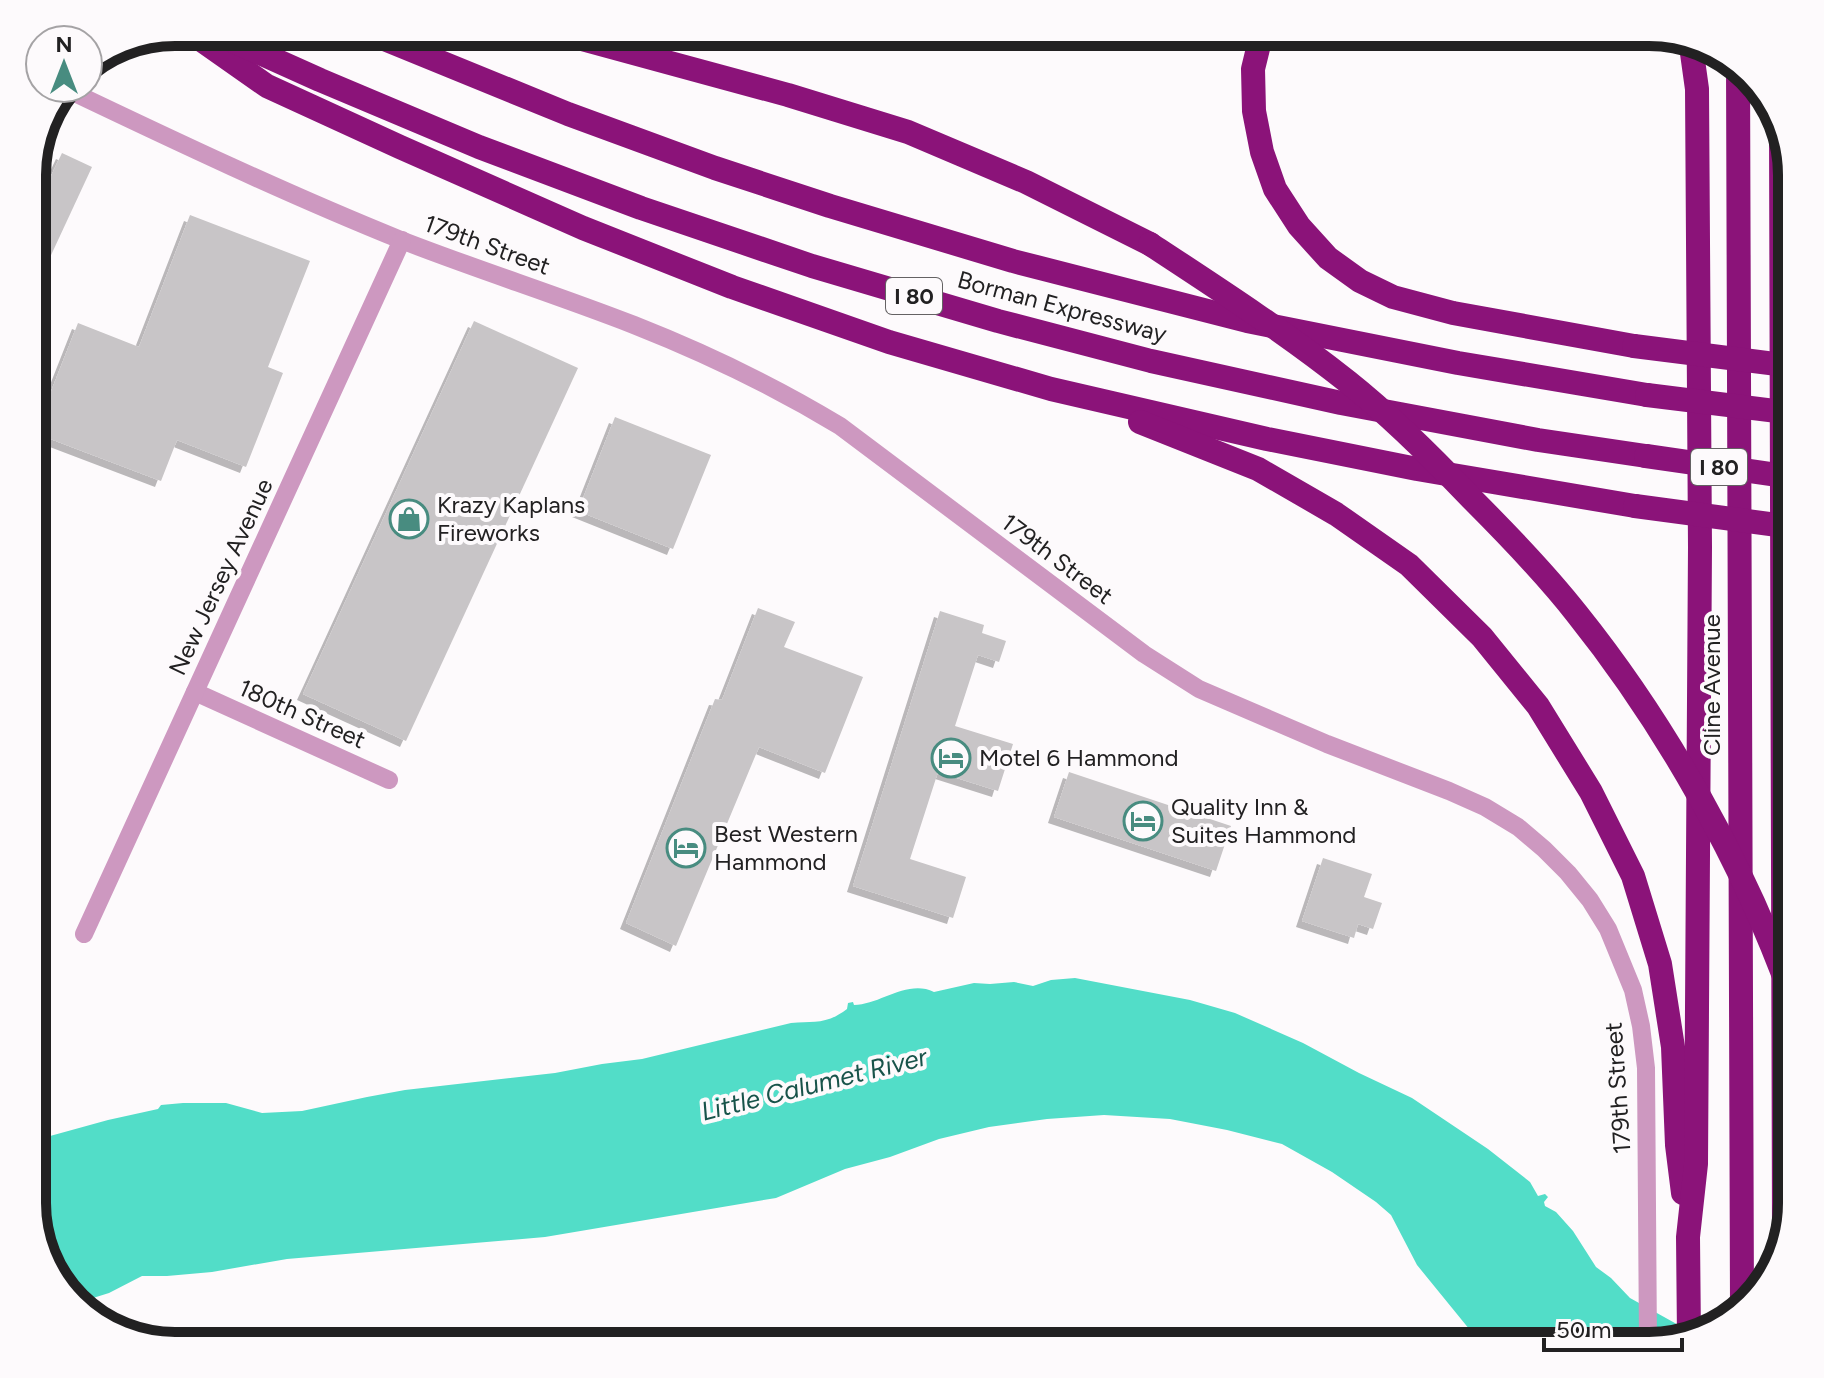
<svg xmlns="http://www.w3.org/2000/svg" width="1824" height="1378" font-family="Figtree,sans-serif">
	<defs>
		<filter id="shadow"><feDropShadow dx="-6" dy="6" stdDeviation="0" flood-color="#0004"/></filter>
	</defs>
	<rect width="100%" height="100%" fill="#fdfafc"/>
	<path fill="#52ddc8" d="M1075 978 1190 1000 1235 1013 1303 1043 1359 1073 1412 1098 1488 1149 1530 1182 1538 1196 1545 1194 1548 1197 1544 1202 1545 1206 1556 1212 1573 1231 1596 1267 1611 1278 1630 1298 1682 1327 1700 1334 1649 1346H1483L1417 1265 1391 1215 1376 1202 1332 1172 1282 1144 1227 1130 1170 1119 1104 1115 1047 1119 989 1127 939 1139 890 1157 845 1169 776 1198 545 1237 287 1259 212 1272 167 1276H142L109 1293 77 1303 47 1267 32 1212V1141L108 1120 158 1109 161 1105 183 1103H226L262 1113 302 1111 367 1097 405 1090 555 1073 602 1064 642 1059 791 1023C814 1021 826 1025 847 1009L848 1003 853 1002 854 1005C880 1005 907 979 934 992L974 983 990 984 1014 982 1033 986 1051 980Z"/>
	<g fill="#c8c5c7" filter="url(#shadow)">
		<polygon points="62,153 92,167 46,266 32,259 32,216"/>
		<polygon points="190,215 310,261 268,367 283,373 246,467 177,440 161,481 40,435 46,419 41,417 78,323 139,347"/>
		<polygon points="474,321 578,368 406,741 303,694"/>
		<polygon points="615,417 711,455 673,549 578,511"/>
		<polygon points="758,608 795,622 784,647 863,677 825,773 759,747 676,946 626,923 715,699 722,700"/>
		<polygon points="940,611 984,625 982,633 1006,641 999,662 978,655 955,726 1013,744 998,791 938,772 910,859 966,877 953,918 853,886"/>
		<polygon points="1069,772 1231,826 1216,871 1054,817"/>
		<polygon points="1323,858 1372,874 1364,897 1382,903 1373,929 1358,924 1354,938 1302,921"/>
	</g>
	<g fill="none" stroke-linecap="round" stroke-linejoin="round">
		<g stroke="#cd98c0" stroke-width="18">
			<path d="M64 88C175 141 287 194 401 240 478 270 557 295 634 325 705 353 774 386 840 426L1144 654 1199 689 1327 744 1449 791 1485 807 1518 827 1544 849 1568 873 1590 900 1608 929 1633 990 1641 1026 1646 1068 1648 1346"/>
			<polyline points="195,692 389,780"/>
			<polyline points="84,934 402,240"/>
		</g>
		<g stroke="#8b1379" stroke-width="24">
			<polyline points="190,32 267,86 400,147 583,228 732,287 889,342 1051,389 1267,439 1417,469 1635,506"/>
			<polyline points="213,32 320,80 479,147 641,208 812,266 998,321 1151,361 1341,403 1538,440 1646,456"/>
			<polyline points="367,32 568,114 715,168 830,206 1013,261 1247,321 1458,363 1647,395"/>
			<polyline points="556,32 788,95 908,132 1026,182 1150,244"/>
			<polyline points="1262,32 1253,69 1254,111 1262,152 1275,189 1299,226 1328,258 1360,281 1393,297 1453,313 1634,346"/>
			<polyline points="1738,63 1742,1307"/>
			<polyline points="1781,127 1784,1226"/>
			<polyline points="1140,422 1258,469 1336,514 1409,565 1482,637 1538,706 1591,792 1633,876 1660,964 1673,1047 1677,1145 1683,1193"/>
			<polyline points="1689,1337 1688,1237 1696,1164 1700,547 1697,89 1691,46"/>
		</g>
		<g stroke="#8b1379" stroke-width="24">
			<path d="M1150 244C1217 288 1285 332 1348 382 1392 417 1432 457 1471 498 1508 535 1545 573 1577 614 1666 725 1744 864 1792 998"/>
			<polyline points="1634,346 1792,366"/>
			<polyline points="1647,395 1792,413"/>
			<polyline points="1646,456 1792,477"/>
			<polyline points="1635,506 1792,527"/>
		</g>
	</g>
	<defs>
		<symbol id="shop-ring" viewBox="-11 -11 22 22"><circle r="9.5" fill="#fdfafc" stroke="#488c80" stroke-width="1.5"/><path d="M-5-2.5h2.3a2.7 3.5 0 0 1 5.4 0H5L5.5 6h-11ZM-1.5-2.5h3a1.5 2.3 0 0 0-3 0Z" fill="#488c80"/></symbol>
		<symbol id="hotel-ring" viewBox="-11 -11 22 22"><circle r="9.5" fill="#fdfafc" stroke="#488c80" stroke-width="1.5"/><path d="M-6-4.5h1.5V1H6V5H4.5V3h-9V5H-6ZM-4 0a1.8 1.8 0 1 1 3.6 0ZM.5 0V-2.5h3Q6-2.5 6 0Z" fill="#488c80"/></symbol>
	</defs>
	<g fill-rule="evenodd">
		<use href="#shop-ring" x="387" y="497" width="44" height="44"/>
		<use href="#hotel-ring" x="929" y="736" width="44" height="44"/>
		<use href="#hotel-ring" x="1121" y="799" width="44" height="44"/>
		<use href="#hotel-ring" x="664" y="826" width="44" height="44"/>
	</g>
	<g text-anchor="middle" stroke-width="8" stroke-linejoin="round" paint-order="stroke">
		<g fill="#fdfafc" stroke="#646263" stroke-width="2">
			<rect x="886" y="278" width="56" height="36" rx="6"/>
			<rect x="1691" y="449" width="56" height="36" rx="6"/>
		</g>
		<g font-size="22" font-weight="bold" fill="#222122">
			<text x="914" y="304">I 80</text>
			<text x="1719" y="475">I 80</text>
		</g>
		<g font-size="24" fill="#222122" stroke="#fdfafc">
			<text transform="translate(487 245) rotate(20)" y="8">179th Street</text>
			<text transform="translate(1062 307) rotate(15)" y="8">Borman Expressway</text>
			<text transform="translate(1057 559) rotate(37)" y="8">179th Street</text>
			<text transform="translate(221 577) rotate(-65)" y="8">New Jersey Avenue</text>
			<text transform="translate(1712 685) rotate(-90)" y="8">Cline Avenue</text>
			<text transform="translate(302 714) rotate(24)" y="8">180th Street</text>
			<text transform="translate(1618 1088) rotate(-94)" y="8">179th Street</text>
		</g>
		<g font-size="24" fill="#222122" stroke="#fdfafc" text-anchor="start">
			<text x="437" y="513">Krazy Kaplans<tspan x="437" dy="28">Fireworks</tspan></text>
			<text x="979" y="766">Motel 6 Hammond</text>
			<text x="1171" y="815">Quality Inn &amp;<tspan x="1171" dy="28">Suites Hammond</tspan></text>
			<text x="714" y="842">Best Western<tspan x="714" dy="28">Hammond</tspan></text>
		</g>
		<g font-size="26" font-style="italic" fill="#18534a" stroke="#fdfafc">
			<text transform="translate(814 1084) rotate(-14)" y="9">Little Calumet River</text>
		</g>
	</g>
	<path d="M0 0H1824V1378H0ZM175 46H1649A129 129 0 0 1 1778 175V1203A129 129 0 0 1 1649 1332H175A129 129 0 0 1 46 1203V175A129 129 0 0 1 175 46Z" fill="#fdfafc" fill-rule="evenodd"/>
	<path fill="none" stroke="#222122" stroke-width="10" d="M175 46H1649A129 129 0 0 1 1778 175V1203A129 129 0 0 1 1649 1332H175A129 129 0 0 1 46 1203V175A129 129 0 0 1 175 46Z"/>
	<g transform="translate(64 64)"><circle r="38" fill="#fdfafc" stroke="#a5a3a5" stroke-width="2"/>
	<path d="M0-6L14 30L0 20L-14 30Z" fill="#488c80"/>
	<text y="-12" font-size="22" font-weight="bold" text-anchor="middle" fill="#222122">N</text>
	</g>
	<path d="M1544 1338v12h138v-12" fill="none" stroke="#222122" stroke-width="4"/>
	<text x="1556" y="1338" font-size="24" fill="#222122" stroke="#fdfafc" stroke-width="6" paint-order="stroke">50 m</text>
</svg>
